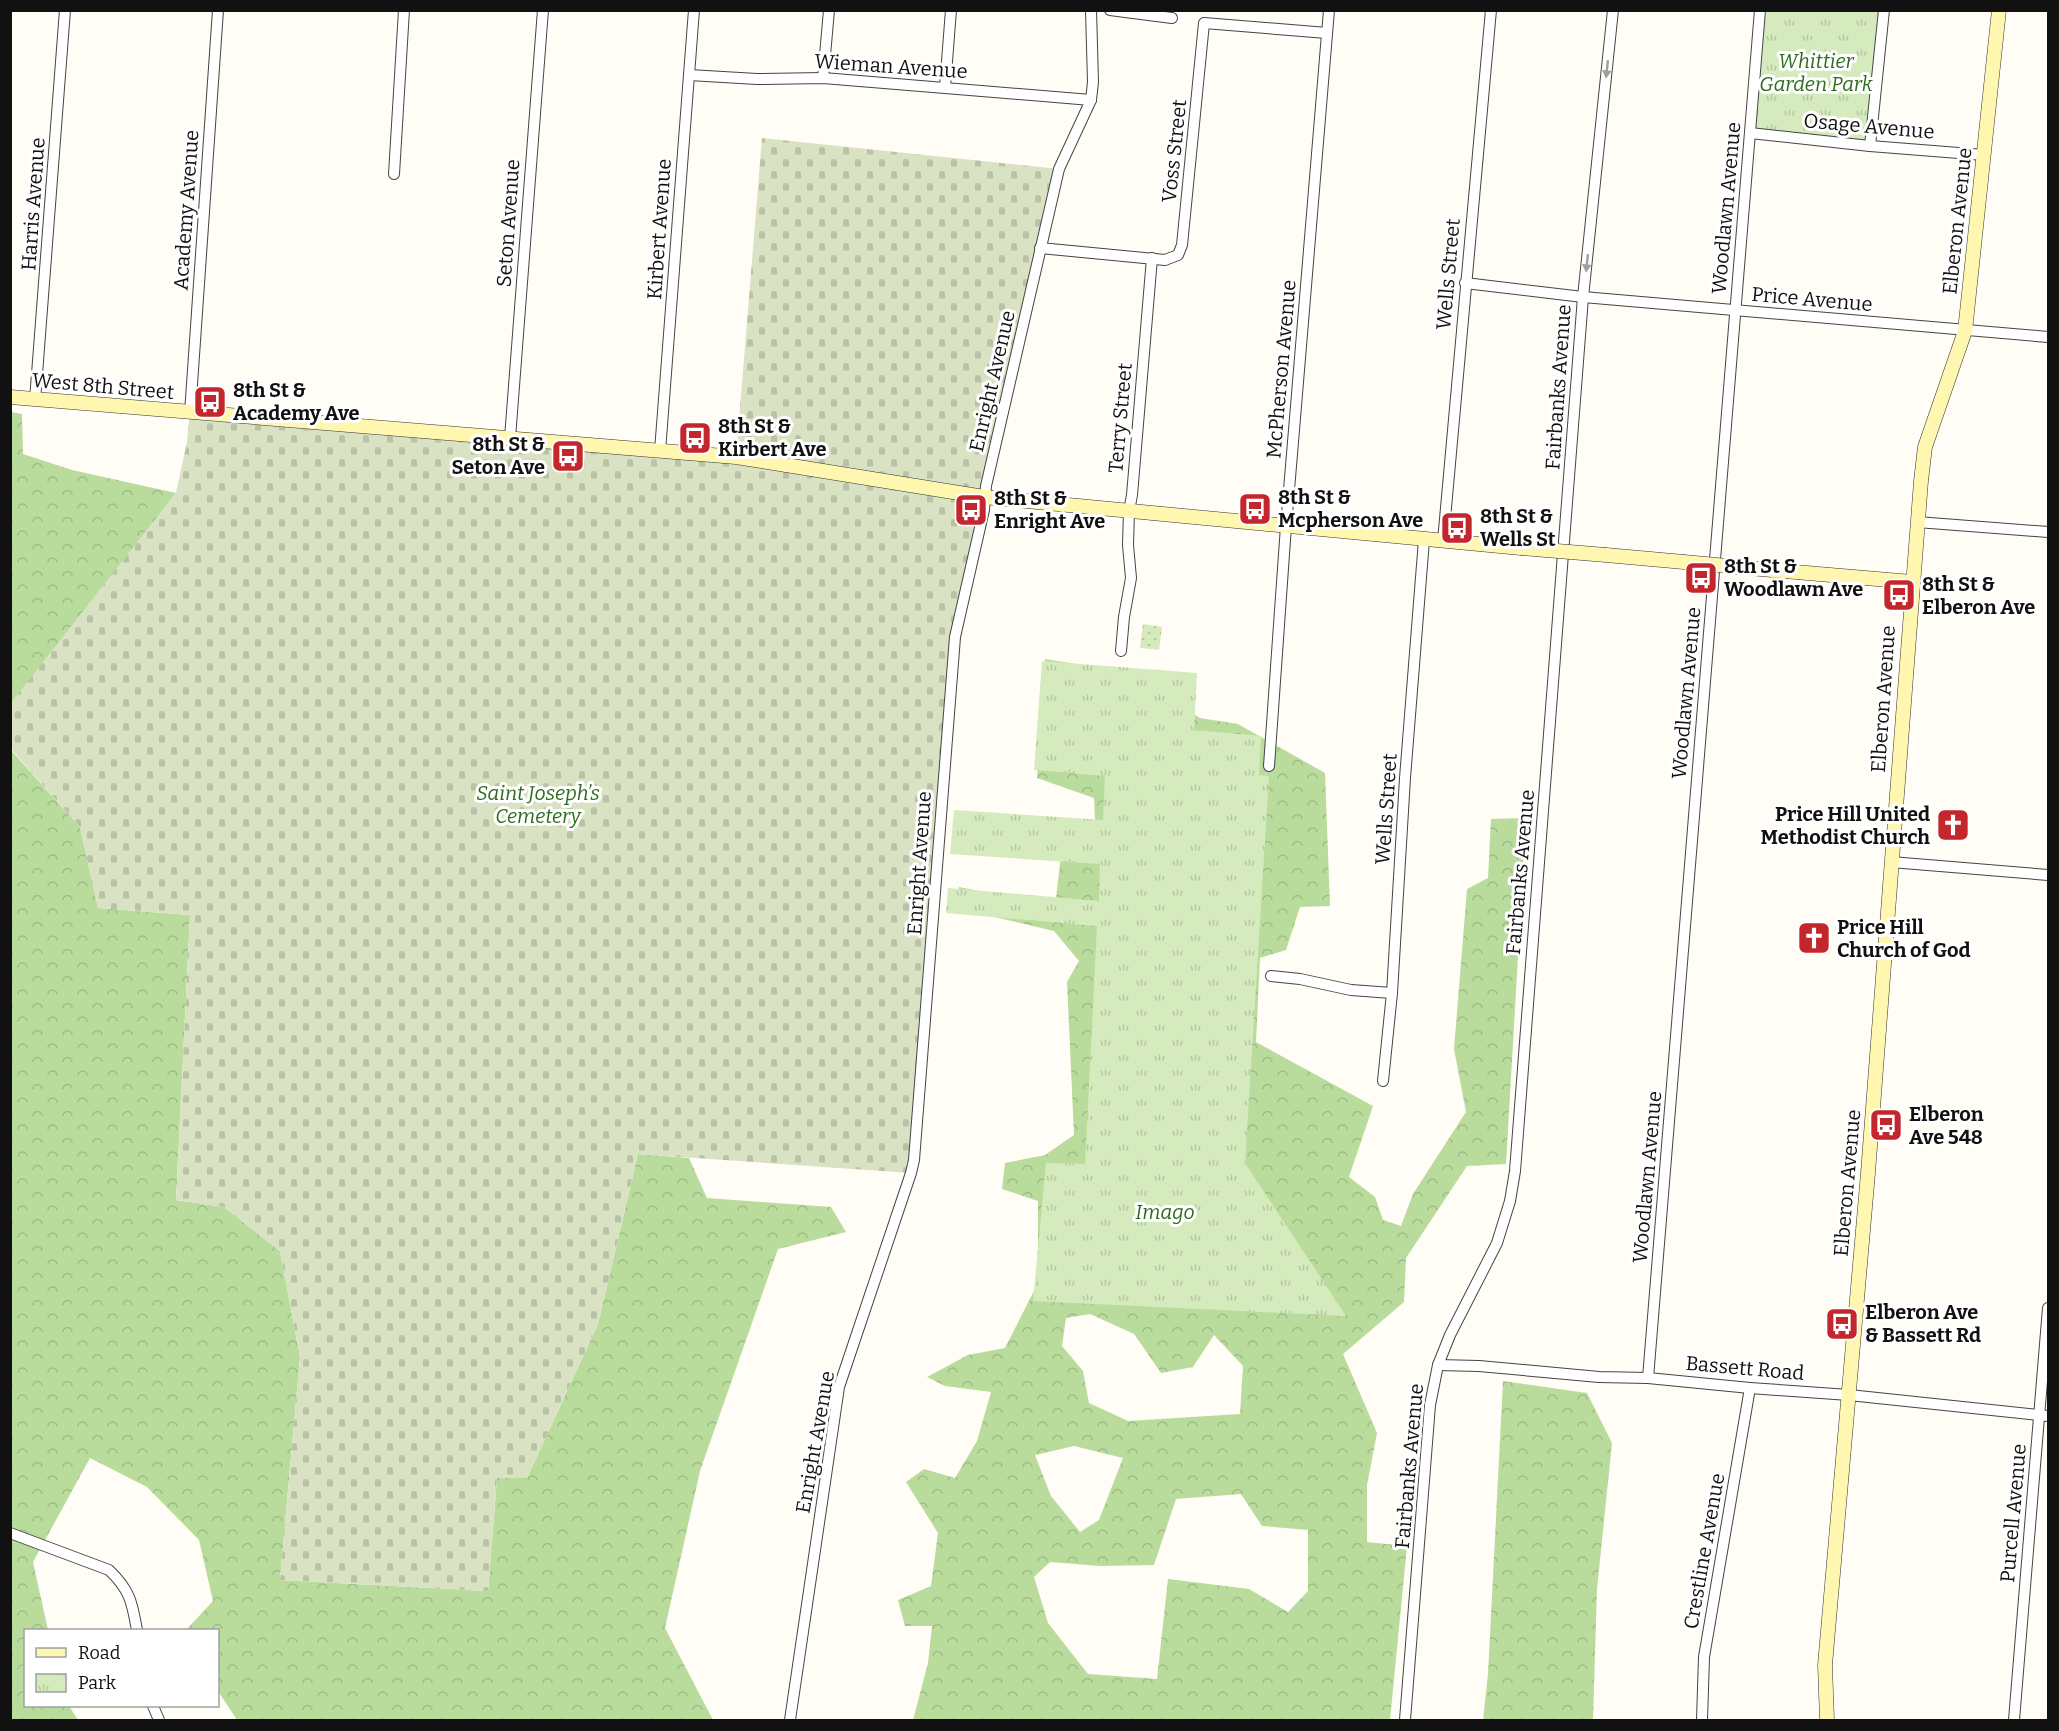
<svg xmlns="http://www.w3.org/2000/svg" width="2059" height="1731" font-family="Bitter,serif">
	<defs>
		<pattern id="grass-dots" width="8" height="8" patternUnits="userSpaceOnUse" patternTransform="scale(1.5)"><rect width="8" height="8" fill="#d5ebbd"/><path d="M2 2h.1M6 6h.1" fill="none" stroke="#b6c8a1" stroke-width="1.8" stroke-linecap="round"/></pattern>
		<pattern id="forest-crowns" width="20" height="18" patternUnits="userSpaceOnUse" patternTransform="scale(1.5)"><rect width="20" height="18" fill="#b9dc9c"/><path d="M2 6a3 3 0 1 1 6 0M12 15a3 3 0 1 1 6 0" fill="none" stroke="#9ebc85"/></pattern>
		<pattern id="cemetery-stones" width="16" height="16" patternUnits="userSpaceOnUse" patternTransform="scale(1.5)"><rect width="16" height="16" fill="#d9e3c4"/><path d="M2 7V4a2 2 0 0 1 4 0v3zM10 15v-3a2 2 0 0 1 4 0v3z" fill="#b9c2a7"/></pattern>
		<pattern id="park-tufts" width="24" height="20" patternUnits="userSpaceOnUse" patternTransform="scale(1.5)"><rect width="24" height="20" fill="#d5ebbd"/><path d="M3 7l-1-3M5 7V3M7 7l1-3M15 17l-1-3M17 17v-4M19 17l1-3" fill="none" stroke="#b6c8a1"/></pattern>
	</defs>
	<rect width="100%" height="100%" fill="#fffdf5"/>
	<polygon fill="url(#grass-dots)" points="1143,624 1162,627 1159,650 1140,648"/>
	<g fill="url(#forest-crowns)" fill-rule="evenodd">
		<polygon points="11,412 22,414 23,454 72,470 176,493 11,704"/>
		<path d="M1045 659 1126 672 1200 718 1238 724 1325 773 1330 906 1300 907 1286 950 1260 958 1256 1042 1373 1106 1349 1177 1375 1197 1383 1220 1401 1226 1413 1194 1466 1112 1454 1049 1467 889 1488 878 1491 819 1526 818 1506 1164 1467 1166 1406 1258 1404 1302 1343 1354 1377 1433 1367 1485V1542L1407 1546 1390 1720H913L928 1663 932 1626H905L898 1600 931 1586 938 1533 906 1482 924 1469 955 1478 977 1441 991 1392 945 1386 927 1377 968 1355 1005 1348 1038 1283V1201L1002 1189 1005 1163 1045 1155 1074 1135 1067 982 1079 961 1054 931 956 908 959 887 1055 906 1061 856 1096 842 1094 798 1037 778ZM1090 1314 1134 1334 1161 1373 1193 1367 1214 1335 1243 1366 1240 1414 1128 1421 1089 1403 1083 1371 1062 1346 1066 1318ZM1074 1446 1123 1458 1099 1520 1080 1532 1051 1496 1035 1455ZM1241 1494 1262 1526 1308 1530V1591L1288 1612 1249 1589 1168 1579 1157 1679 1088 1674 1048 1623 1034 1577 1050 1562 1100 1566 1154 1565 1176 1499Z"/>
		<polygon points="10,749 80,827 98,908 190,915 176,1200 224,1207 280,1251 300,1357 280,1580 488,1591 497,1478 527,1478 598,1324 638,1154 689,1158 707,1198 831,1207 846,1232 778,1249 700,1471 665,1628 713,1720 237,1720 218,1691 218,1630 186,1630 213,1601 199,1540 147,1487 90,1458 33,1562 48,1630 26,1630 26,1706 69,1706 78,1720 11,1720"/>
		<polygon points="1503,1381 1587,1393 1612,1443 1597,1589 1593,1720 1483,1720 1488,1674"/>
	</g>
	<polygon fill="url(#cemetery-stones)" points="762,138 1059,169 959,614 911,1173 638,1154 598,1324 527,1478 497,1478 488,1591 280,1580 300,1357 280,1251 224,1207 176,1200 190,915 98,908 80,827 11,749 10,704 176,493 187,442 190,413 736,457"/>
	<g fill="url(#park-tufts)">
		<polygon points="1760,11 1884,11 1870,146 1750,133"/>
		<polygon points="1042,661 1197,673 1194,730 1261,736 1259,775 1269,776 1245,1163 1346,1316 1033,1301 1046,1163 1085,1164 1097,926 946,913 948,888 1099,901 1100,864 950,854 954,810 1103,820 1105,776 1034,770"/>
	</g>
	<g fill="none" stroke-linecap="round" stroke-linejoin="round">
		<defs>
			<g id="street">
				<polyline points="1110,10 1172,18"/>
				<polyline points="689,75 757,79 823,78 1091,100"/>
				<polyline points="823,78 829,10"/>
				<polyline points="945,87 951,10"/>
				<polyline points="1750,133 1870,146 1984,155"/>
				<polyline points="1870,146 1884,10"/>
				<polyline points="394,174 404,10"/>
				<polyline points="1040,248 1165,260 1178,255 1182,245 1204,23 1327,33"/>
				<polyline points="1465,283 1583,297 2048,337"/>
				<polyline points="35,400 65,10"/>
				<polyline points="190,413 218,10"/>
				<polyline points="510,438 543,10"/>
				<polyline points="660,451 694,10"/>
				<polyline points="1917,522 2048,532"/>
				<polyline points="1443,541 1491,10"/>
				<polyline points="1121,651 1124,617 1131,578 1128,545 1129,511 1132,495 1152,258"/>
				<polyline points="1269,766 1286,526 1329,10"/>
				<polyline points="1891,862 2048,875"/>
				<polyline points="1271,976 1300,979 1351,990 1392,993"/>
				<polyline points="1383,1081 1392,993 1405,778 1424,540"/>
				<polyline points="1438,1365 1479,1366 1599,1377 1648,1378 1750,1388 1849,1395 2048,1416"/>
				<polyline points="1648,1378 1760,10"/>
				<path d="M10 1533 109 1570C130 1590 132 1602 137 1630"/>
				<polyline points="153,1706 159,1720"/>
				<polyline points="790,1720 839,1387 911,1173 914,1160 955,637 984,510 986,486 1059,169 1091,100 1093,82 1091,10"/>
				<polyline points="1405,1720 1430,1405 1438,1365 1450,1335 1497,1243 1510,1201 1515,1171 1583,297 1613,10"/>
				<polyline points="1702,1720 1704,1657 1750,1388"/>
				<polyline points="2014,1720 2048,1308"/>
			</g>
			<g id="secondary">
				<polyline points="10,397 736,457 984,497 1521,548"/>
				<polyline points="1606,555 1684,562"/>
				<polyline points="1738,567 1912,582"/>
				<polyline points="1827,1720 1825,1665 1868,1173 1921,481 1925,447 1965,331 1999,10"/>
			</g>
		</defs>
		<use href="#street" stroke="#444" stroke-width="12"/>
		<use href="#secondary" stroke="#333" stroke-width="15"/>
		<use href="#street" stroke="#fff" stroke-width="10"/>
		<use href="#secondary" stroke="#fff6b0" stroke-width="14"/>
		<defs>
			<g id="secondary-bridge">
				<polyline points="1521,548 1606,555"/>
				<polyline points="1684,562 1738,567"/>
			</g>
		</defs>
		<use href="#secondary-bridge" stroke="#333" stroke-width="15" stroke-linecap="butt"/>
		<use href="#secondary-bridge" stroke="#fff6b0" stroke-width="14"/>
	</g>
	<defs><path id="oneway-solid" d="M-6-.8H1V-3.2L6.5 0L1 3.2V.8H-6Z" transform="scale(1.5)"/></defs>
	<g fill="#a0a0a0">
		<use href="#oneway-solid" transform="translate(1607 69) rotate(96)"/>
		<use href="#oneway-solid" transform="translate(1587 263) rotate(96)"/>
	</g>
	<defs>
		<symbol id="bus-square" viewBox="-11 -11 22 22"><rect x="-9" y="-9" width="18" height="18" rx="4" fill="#c4262e" stroke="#fff"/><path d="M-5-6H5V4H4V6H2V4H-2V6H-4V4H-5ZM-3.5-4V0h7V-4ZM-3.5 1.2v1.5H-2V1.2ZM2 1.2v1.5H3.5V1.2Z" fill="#fff"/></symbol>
		<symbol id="church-square" viewBox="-11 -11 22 22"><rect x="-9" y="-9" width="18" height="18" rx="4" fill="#c4262e" stroke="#fff"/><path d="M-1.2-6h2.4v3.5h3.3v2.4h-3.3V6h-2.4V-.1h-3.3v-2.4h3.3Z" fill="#fff"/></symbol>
	</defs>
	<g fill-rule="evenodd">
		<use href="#bus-square" x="191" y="383" width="38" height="38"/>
		<use href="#bus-square" x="676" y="419" width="38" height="38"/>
		<use href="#bus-square" x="549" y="437" width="38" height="38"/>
		<use href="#bus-square" x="1236" y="490" width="38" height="38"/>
		<use href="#bus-square" x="952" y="491" width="38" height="38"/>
		<use href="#bus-square" x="1438" y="509" width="38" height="38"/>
		<use href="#bus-square" x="1682" y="559" width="38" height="38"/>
		<use href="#bus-square" x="1880" y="576" width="38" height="38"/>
		<use href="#church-square" x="1934" y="806" width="38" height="38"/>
		<use href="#church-square" x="1795" y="919" width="38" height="38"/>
		<use href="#bus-square" x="1867" y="1106" width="38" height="38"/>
		<use href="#bus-square" x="1823" y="1305" width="38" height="38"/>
	</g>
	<g text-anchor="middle" stroke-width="6" stroke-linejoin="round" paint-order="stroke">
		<g font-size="20" font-style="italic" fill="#2f6b1f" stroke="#fff">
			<text x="1816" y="68">Whittier<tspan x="1816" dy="23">Garden Park</tspan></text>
			<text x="538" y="800">Saint Joseph’s<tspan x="538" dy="23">Cemetery</tspan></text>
			<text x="1165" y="1219">Imago</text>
		</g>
		<g font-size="20" fill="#111" stroke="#fff">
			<text transform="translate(891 66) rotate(4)" y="7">Wieman Avenue</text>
			<text transform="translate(1869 126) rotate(5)" y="7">Osage Avenue</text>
			<text transform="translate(1174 151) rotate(-84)" y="7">Voss Street</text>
			<text transform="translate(33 204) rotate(-86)" y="7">Harris Avenue</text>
			<text transform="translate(1726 208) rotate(-85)" y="7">Woodlawn Avenue</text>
			<text transform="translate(186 210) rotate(-86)" y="7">Academy Avenue</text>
			<text transform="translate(1957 221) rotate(-84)" y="7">Elberon Avenue</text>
			<text transform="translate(508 223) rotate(-86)" y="7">Seton Avenue</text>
			<text transform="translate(659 229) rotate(-86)" y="7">Kirbert Avenue</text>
			<text transform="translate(1448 274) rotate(-85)" y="7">Wells Street</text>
			<text transform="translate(1812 299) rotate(5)" y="7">Price Avenue</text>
			<text transform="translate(1281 369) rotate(-85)" y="7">McPherson Avenue</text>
			<text transform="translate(992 381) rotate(-77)" y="7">Enright Avenue</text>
			<text transform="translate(103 386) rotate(5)" y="7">West 8th Street</text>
			<text transform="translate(1558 387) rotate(-86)" y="7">Fairbanks Avenue</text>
			<text transform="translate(1120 418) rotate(-85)" y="7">Terry Street</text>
			<text transform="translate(1686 693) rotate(-85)" y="7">Woodlawn Avenue</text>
			<text transform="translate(1883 699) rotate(-86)" y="7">Elberon Avenue</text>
			<text transform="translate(1386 809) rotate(-86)" y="7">Wells Street</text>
			<text transform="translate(919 863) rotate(-86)" y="7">Enright Avenue</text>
			<text transform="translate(1520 872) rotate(-85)" y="7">Fairbanks Avenue</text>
			<text transform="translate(1647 1177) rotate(-85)" y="7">Woodlawn Avenue</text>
			<text transform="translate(1847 1183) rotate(-85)" y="7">Elberon Avenue</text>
			<text transform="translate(1745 1368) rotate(5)" y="7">Bassett Road</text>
			<text transform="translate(815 1442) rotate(-80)" y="7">Enright Avenue</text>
			<text transform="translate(1409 1466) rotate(-85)" y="7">Fairbanks Avenue</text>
			<text transform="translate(2013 1513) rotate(-85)" y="7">Purcell Avenue</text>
			<text transform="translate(1704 1551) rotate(-80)" y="7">Crestline Avenue</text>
		</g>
		<g font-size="20" font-weight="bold" fill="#111" stroke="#fff" text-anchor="start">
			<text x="233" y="397">8th St &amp;<tspan x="233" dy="23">Academy Ave</tspan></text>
			<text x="718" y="433">8th St &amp;<tspan x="718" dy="23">Kirbert Ave</tspan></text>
			<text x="545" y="451" text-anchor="end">8th St &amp;<tspan x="545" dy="23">Seton Ave</tspan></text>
			<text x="1278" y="504">8th St &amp;<tspan x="1278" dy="23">Mcpherson Ave</tspan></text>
			<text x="994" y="505">8th St &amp;<tspan x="994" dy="23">Enright Ave</tspan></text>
			<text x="1480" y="523">8th St &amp;<tspan x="1480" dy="23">Wells St</tspan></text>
			<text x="1724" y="573">8th St &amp;<tspan x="1724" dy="23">Woodlawn Ave</tspan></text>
			<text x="1922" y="591">8th St &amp;<tspan x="1922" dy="23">Elberon Ave</tspan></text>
			<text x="1930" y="821" text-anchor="end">Price Hill United<tspan x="1930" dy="23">Methodist Church</tspan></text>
			<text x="1837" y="934">Price Hill<tspan x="1837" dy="23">Church of God</tspan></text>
			<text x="1909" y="1121">Elberon<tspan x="1909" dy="23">Ave 548</tspan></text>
			<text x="1865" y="1319">Elberon Ave<tspan x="1865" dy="23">&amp; Bassett Rd</tspan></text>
		</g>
	</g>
	<rect width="2059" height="1731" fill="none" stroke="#111111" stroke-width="24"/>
	<rect x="24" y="1629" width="195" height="78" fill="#ffffff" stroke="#a0a0a0" stroke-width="1.5"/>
	<rect x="36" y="1648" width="30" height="9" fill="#fff6b0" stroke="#a0a0a0" stroke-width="1.5"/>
	<text x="78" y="1659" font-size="18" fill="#111111">Road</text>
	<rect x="36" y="1674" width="30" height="18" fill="url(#park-tufts)" stroke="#a0a0a0" stroke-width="1.5"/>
	<text x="78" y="1689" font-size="18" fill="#111111">Park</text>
</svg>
